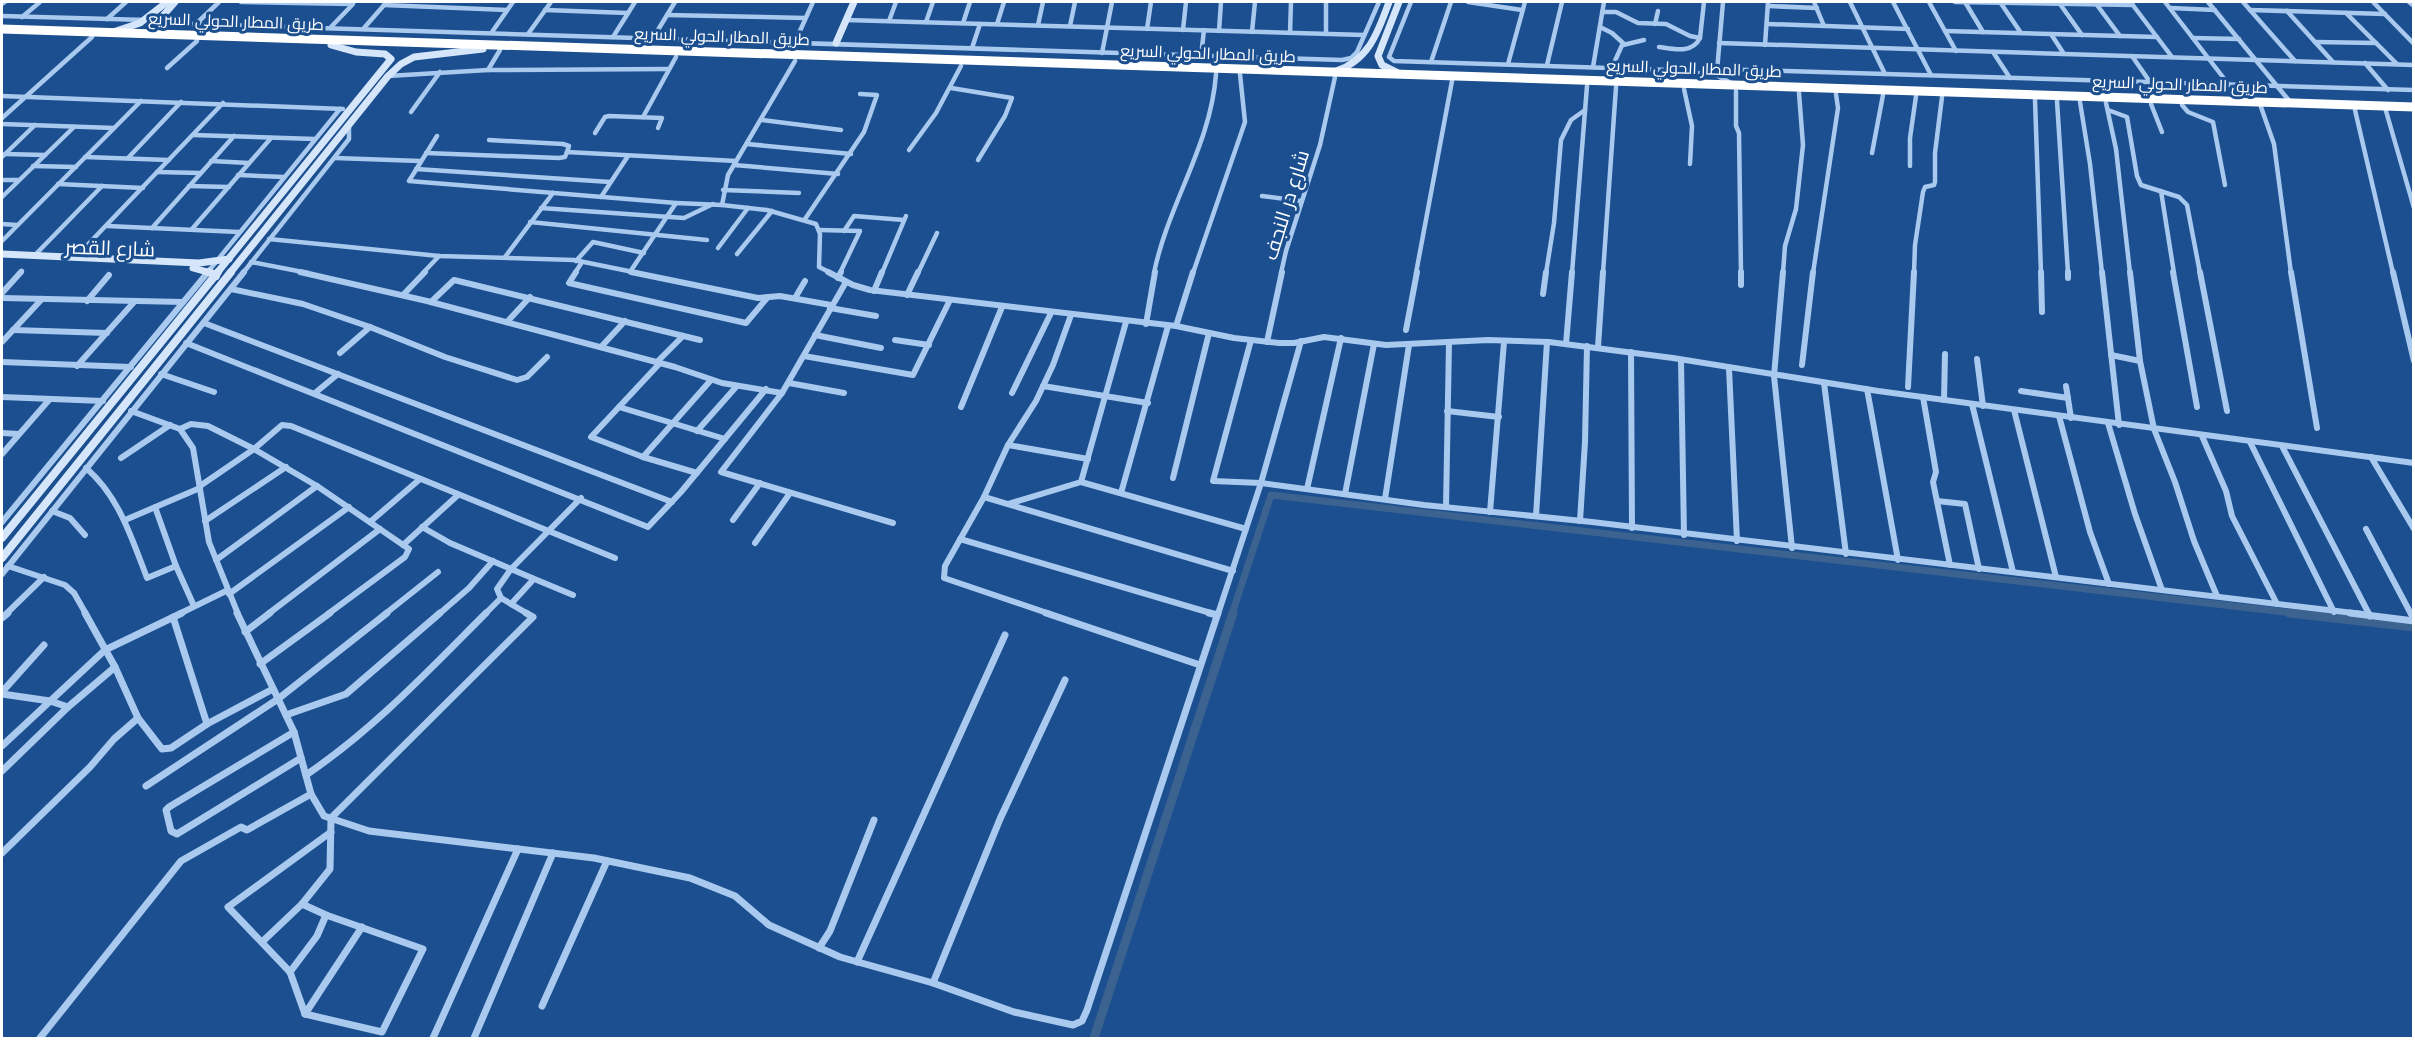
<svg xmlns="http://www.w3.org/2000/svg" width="2415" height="1040" font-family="Lato,Cairo,sans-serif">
	<rect width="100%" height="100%" fill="#1b4f8f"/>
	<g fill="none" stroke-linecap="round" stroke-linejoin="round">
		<polyline stroke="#3c6290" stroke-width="7" points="1232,614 1271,495 2302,614"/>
		<g stroke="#3c6290" stroke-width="9">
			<polyline points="2289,613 2414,627"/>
			<polyline points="1094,1038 1233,613"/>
		</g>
		<g stroke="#a9c9ee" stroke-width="4.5">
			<polyline points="241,2 352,4"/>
			<polyline points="1326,2 1326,34"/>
			<polyline points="1411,2 1389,57 1394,61 1670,70 1716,75 1731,83"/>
			<polyline points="1468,2 1522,10"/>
			<polyline points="1814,2 1824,26"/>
			<polyline points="1850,2 1885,74"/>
			<polyline points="1893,2 1931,75"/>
			<polyline points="1929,2 1956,51"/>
			<polyline points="1955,2 2133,5"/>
			<polyline points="1965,2 1983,32"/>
			<polyline points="2000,2 2021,33"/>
			<polyline points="2165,2 2229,85"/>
			<polyline points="2208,2 2291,103"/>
			<polyline points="2243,2 2295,61"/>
			<polyline points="2373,2 2414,44"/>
			<polyline points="2409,2 2414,6"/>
			<polyline points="2,4 5,2"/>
			<polyline points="2060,4 2082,35"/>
			<polyline points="2132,4 2172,57"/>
			<polyline points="384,5 507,10"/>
			<polyline points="2097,5 2120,36"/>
			<polyline points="1769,6 1817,8"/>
			<polyline points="2170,8 2215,10"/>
			<polyline points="545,10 628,13"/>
			<polyline points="2250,10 2385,14"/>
			<polyline points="2287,11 2333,62"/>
			<polyline points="1602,12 1616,12 1638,23 1666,24 1690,36 1700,38 1704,2"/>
			<polyline points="2346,13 2397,64"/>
			<polyline points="667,15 805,18"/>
			<polyline points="2,16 146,20"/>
			<polyline points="22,17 40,2"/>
			<polyline points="107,19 126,2"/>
			<polyline points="846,20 1364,35"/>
			<polyline points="889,21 896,2"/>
			<polyline points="926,22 933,2"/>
			<polyline points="158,23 1342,60 1351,58 1357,52 1379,2"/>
			<polyline points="197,23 219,2"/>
			<polyline points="963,23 970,2"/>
			<polyline points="997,24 1004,2"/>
			<polyline points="1655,24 1658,11"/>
			<polyline points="1768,24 1908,29"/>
			<polyline points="1038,25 1043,2"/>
			<polyline points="1070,26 1075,2"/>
			<polyline points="331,27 353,4"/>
			<polyline points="1600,27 1612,33 1623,43 1614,63 1616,68"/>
			<polyline points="364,28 385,4"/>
			<polyline points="1147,29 1151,2"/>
			<polyline points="1183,30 1186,2"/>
			<polyline points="1219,31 1221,2"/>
			<polyline points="1945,31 2157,37"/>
			<polyline points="492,32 513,2"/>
			<polyline points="1252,32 1255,2"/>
			<polyline points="1290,33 1291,2"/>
			<polyline points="528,34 551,2"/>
			<polyline points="2051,34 2064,54"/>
			<polyline points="613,37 635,2"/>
			<polyline points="653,38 675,2"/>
			<polyline points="2193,38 2239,39"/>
			<polyline points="795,42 813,2"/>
			<polyline points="2315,42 2376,43"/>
			<polyline points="1719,43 2414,65"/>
			<polyline points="1623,45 1644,40"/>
			<polyline points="1765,45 1768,2"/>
			<path d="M1659 47C1674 49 1692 54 1700 38"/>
			<polyline points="972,48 980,24"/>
			<polyline points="1993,52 2010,78"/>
			<polyline points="1102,53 1112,2"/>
			<polyline points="1201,56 1204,30"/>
			<polyline points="2132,56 2150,82"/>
			<polyline points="1431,62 1451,2"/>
			<polyline points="2365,63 2388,90"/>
			<polyline points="1508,64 1525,2"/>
			<polyline points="1547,65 1562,2"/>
			<polyline points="1593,67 1604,2"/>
			<polyline points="167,68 197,41"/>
			<polyline points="1717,69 2414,90"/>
			<polyline points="488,70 500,50"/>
			<polyline points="1717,71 1723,2"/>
			<polyline points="388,76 488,70 669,69"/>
			<polyline points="951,88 1012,98 1005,116 978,160"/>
			<polyline points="1684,89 1692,126 1690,164"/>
			<polyline points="1736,91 1736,126 1739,133 1741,273"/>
			<polyline points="2,96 343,109"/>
			<polyline points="2035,100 2041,273"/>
			<polyline points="2057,101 2068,273"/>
			<polyline points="2080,102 2090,164 2102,273"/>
			<polyline points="2106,103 2116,149 2130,273"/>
			<polyline points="2151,104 2162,132"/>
			<polyline points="2182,105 2188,112 2213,122 2225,185"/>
			<polyline points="2261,107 2274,144 2291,273"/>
			<polyline points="2108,110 2127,117 2137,176 2141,185 2179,197 2187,205 2200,273"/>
			<polyline points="2355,110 2393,273"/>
			<polyline points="2386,111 2414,208"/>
			<polyline points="411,112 440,72"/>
			<polyline points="643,117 676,57"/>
			<polyline points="2,118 92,37"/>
			<polyline points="762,120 841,130"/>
			<polyline points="2,124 114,128"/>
			<polyline points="595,133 605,117 609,116 662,118 658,128"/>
			<polyline points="193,135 315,139"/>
			<polyline points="437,136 409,181 676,203"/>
			<polyline points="489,140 563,144 569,146 567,152"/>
			<polyline points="747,144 851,154"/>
			<polyline points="909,150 936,113 961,66"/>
			<polyline points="426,153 559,158 565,157 567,152 736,161"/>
			<polyline points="1872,153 1883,95"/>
			<polyline points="5,154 45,155"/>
			<polyline points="2,157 35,125"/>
			<polyline points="85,157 169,160"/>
			<polyline points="128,158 181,102"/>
			<polyline points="335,158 420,161"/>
			<polyline points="211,161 249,163"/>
			<polyline points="734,165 838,174"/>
			<polyline points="33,166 76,167"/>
			<polyline points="1910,166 1910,138 1916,96"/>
			<polyline points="416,169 610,182"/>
			<polyline points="157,172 200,173"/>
			<polyline points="238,175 284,177"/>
			<polyline points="2,180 19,180"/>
			<polyline points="58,184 143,188"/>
			<polyline points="189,186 229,187"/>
			<polyline points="723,190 799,193"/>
			<polyline points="2161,191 2174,273"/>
			<polyline points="1262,196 1301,201"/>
			<polyline points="2,197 74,127"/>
			<polyline points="601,197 628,156"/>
			<polyline points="722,205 767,210 816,224 820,234 819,267 831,273"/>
			<polyline points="541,208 684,218 713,204"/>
			<polyline points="805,219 864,132 877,95 860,94"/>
			<polyline points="530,222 707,240"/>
			<polyline points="2,224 17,225"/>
			<polyline points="107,226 239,232"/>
			<polyline points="152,228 234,136"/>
			<polyline points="192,229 271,138"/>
			<polyline points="820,230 860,231 840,273"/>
			<polyline points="844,231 854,216 904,220"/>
			<polyline points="269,239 439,256 574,260 638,273"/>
			<polyline points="2,241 141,101"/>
			<polyline points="718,248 748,208"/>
			<polyline points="737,254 772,211"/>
			<polyline points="34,256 102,186"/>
			<polyline points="505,257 553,193"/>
			<polyline points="75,258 223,103"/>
			<polyline points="576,261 593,242 644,253"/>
			<polyline points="251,262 308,273"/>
			<polyline points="630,272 676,203 722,205 728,175 795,61"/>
			<polyline points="20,273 22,271"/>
			<polyline points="207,273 340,109"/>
			<polyline points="243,273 349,139 349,126"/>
			<polyline points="423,273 439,256"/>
			<polyline points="575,273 582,262"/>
			<polyline points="882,273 906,216"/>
			<polyline points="918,273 937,233"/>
			<path d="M1154 273C1168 204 1211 145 1216 74"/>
			<polyline points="1193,273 1245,122 1240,74"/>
			<polyline points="1281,273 1286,251 1320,145 1335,77"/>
			<polyline points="1416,273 1452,81"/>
			<polyline points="1546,273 1554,223 1561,140 1571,120 1585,110"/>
			<polyline points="1572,273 1587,86"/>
			<polyline points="1603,273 1616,87"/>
			<polyline points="1783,273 1785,246 1796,209 1803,145 1799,93"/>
			<polyline points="1813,273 1838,108 1836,94"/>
			<polyline points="1914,273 1915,245 1923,192 1925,187 1934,185 1935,182 1935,153 1942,97"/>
		</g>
		<g stroke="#a9c9ee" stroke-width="6">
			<polyline points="300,272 427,301 675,367 722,383 782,393 846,282"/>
			<polyline points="576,272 569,283 746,323 767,298"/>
			<polyline points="631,272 758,298 780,296 831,305"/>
			<polyline points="828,272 853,285 870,290 1176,326 1193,272"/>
			<polyline points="1741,272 1741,285"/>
			<polyline points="1783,272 1774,376 1792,548"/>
			<polyline points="2041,272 2042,312"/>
			<polyline points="2068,272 2068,278"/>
			<polyline points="2102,272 2119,425"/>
			<polyline points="2130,272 2140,361 2154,429 2175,482 2194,541 2217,596"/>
			<polyline points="2173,272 2197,407"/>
			<polyline points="2200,272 2227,411"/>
			<polyline points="2291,272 2317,428"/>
			<polyline points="2393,272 2414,361"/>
			<polyline points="838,278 841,272"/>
			<polyline points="231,289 303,304 370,327 445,357 517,380 527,377 547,357"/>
			<polyline points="874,291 882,272"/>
			<polyline points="2,293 21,272"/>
			<polyline points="1543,294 1546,272"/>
			<polyline points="403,295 425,272"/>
			<polyline points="907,295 918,272"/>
			<polyline points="2,298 183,302"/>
			<polyline points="795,298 805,281"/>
			<polyline points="87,301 109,275"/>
			<polyline points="431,302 454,280 700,340"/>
			<polyline points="830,308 876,316"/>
			<polyline points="507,322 530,297"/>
			<polyline points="204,323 672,502"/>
			<polyline points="1146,324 1155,272"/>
			<polyline points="1176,326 1234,338 1279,343 1294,343 1324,337 1386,345 1488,340 1549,342 1673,358 1878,391 2414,463"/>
			<polyline points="13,330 107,333"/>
			<polyline points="1406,330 1417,272"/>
			<polyline points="815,335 881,348"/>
			<polyline points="895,340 929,345"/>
			<polyline points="1251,340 1213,481 1261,483 1424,505 1592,522 2362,614"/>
			<polyline points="2,342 42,299"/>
			<polyline points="1267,342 1282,272"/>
			<polyline points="186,343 648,527 681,492 766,389"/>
			<polyline points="1566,344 1572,272"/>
			<polyline points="601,347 625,321"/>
			<polyline points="1598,347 1603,272"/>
			<polyline points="1631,352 1632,528"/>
			<polyline points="340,353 370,327"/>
			<polyline points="2111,355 2140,361"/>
			<polyline points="804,356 913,375 950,300"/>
			<polyline points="1977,359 1983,406"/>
			<polyline points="1681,360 1684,535"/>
			<polyline points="2,362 131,367"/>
			<polyline points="657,362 683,336"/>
			<polyline points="660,363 591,437 643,457 697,473"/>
			<polyline points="1802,365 1813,272"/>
			<polyline points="77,366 134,302"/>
			<polyline points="1729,368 1737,541"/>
			<polyline points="161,374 214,392"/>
			<polyline points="789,383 844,393"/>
			<polyline points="1824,383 1846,554"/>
			<polyline points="1043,386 1148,403"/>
			<polyline points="2066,386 2071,418"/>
			<polyline points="1908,387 1914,272"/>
			<polyline points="1867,389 1898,560"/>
			<polyline points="2021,391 2068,398"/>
			<polyline points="315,393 338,374"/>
			<polyline points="782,393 721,472 893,523"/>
			<polyline points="1012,393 1051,313"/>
			<polyline points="2,397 103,401"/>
			<polyline points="1923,397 1936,472 1933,482 1950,565"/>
			<polyline points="1944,400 1945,354"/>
			<polyline points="1972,404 2013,572"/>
			<polyline points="619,407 725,439"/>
			<polyline points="961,407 1002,307"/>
			<polyline points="2014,410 2056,577"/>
			<polyline points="131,411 180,429 193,448 209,542 238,614"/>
			<polyline points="1447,411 1499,417"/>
			<polyline points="2059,416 2090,532 2109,584"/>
			<polyline points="2108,423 2135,514 2162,590"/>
			<polyline points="180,429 191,424 208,426 254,449 317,486 409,549 405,557 328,614"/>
			<polyline points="697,431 736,387"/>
			<polyline points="2,433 19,434"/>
			<polyline points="2202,436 2226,491 2232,516 2277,604"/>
			<polyline points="2250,442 2334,612"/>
			<polyline points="1008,445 1088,459"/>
			<polyline points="2282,446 2369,614"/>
			<polyline points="2,454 49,400"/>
			<polyline points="643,457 711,380"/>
			<polyline points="2371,457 2414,529"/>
			<polyline points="121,458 170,425"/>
			<path d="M86 468C119 496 132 539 147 578L176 566"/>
			<polyline points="1173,478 1209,333"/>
			<polyline points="1081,482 1126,322"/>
			<polyline points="200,486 254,449 282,425 291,426 615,558"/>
			<polyline points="1307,489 1341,338"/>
			<polyline points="1121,493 1168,326"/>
			<polyline points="1345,494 1374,344"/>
			<polyline points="984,497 1233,571"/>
			<polyline points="1385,499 1409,345"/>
			<polyline points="1937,501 1965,504 1979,569"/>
			<polyline points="1008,504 1081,482 1246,529"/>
			<polyline points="155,507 176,566 194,606"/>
			<polyline points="1446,507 1449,343"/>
			<polyline points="52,511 70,518 85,535"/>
			<polyline points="1490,512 1504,342"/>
			<polyline points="1536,516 1547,342"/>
			<polyline points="125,520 200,488"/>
			<polyline points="733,520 760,483"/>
			<polyline points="205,521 286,467"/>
			<polyline points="1580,521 1585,442 1587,346"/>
			<polyline points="2,522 208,272"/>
			<polyline points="370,522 420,479"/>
			<polyline points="422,527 450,543 532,578 532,581 511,604"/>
			<polyline points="2366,529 2411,614"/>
			<polyline points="960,539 1214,614"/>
			<polyline points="755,543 790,493"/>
			<polyline points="403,545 458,495"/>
			<polyline points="216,560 317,486"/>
			<polyline points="8,566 65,585 74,593 86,614"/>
			<polyline points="2,574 244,272"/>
			<polyline points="532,578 573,595"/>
			<polyline points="229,594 349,507"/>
			<polyline points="501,598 528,614"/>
			<polyline points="6,614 44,577"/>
			<polyline points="179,614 228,590"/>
			<polyline points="268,614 380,529"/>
			<polyline points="385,614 438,572"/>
			<polyline points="439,614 469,588 493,561"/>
			<polyline points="485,614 501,598 497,589 511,569 581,498"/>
			<polyline points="1050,614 944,578 945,566 984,497 1008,445 1036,401 1053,365 1071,315"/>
			<polyline points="1218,614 1261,483 1301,341"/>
		</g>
		<g stroke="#a9c9ee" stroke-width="7">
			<polyline points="85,613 115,667 138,718 162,749 171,748 207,724 273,689"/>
			<polyline points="237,613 294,732 311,794 324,816 369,831 594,858 690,878 735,896 769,925 840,957 933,983 1014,1012 1073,1025 1082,1021 1087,1010 1218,613"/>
			<polyline points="1046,613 1200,665"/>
			<polyline points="1209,613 1217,615"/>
			<polyline points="2350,613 2414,621"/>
			<polyline points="2368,613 2370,616"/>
			<polyline points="2411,613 2414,619"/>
			<polyline points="173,617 207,724"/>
			<polyline points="2,618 8,613"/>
			<polyline points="245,632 270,613"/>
			<polyline points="260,664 330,613"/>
			<polyline points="2,692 44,645"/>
			<polyline points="2,694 50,701 68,707"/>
			<polyline points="286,715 346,694 440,613"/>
			<polyline points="294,732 169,807 166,810 171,831 177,834 301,758"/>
			<polyline points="2,746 105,650 182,613"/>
			<polyline points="2,771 68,707 115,667"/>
			<path d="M306 775C374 729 429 670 486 613"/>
			<polyline points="146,786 278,699 387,613"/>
			<polyline points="2,853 90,767 114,739 138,718"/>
			<polyline points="302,904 326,915 423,949 382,1032 305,1014 290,972 228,907 331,832"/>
			<polyline points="262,942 302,904 330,869 331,818 533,617 526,613"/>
			<polyline points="819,948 830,931 874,820"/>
			<polyline points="857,962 1005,635"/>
			<polyline points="290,972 317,936 326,915"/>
			<polyline points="933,983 1000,819 1065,680"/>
			<polyline points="542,1006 607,861"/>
			<polyline points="305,1014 362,927"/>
			<polyline points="40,1038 181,861 241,827 247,830 311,794"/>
			<polyline points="433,1038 518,849"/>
			<polyline points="474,1038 553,853"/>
		</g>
		<g stroke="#d6e6fa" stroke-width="7">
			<polyline points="116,31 140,23 167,2"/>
			<polyline points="165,34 157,30 161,18 175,2"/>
			<polyline points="836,43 854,2"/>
			<path d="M1336 71C1369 60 1378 32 1389 2"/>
			<polyline points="1398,73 1382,65 1378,56 1399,2"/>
			<polyline points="2,254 199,263 229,259"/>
			<polyline points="193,268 211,273"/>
			<polyline points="217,273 391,59 385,54 356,52 331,45"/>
			<polyline points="230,273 388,76 401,64 414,57 483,49"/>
		</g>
		<g stroke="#d6e6fa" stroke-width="8">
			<polyline points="209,272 216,276"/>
			<polyline points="2,538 218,272"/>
			<polyline points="2,558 231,272"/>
		</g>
		<polyline stroke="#fff" stroke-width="9" points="2,29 2414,107"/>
	</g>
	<g text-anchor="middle" stroke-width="6" stroke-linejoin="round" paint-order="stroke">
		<g font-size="16" fill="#fff" stroke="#1b4f8f">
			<text transform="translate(236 21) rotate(2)" y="6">طريق المطار الحولي السريع</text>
			<text transform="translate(722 36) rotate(2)" y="6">طريق المطار الحولي السريع</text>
			<text transform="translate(1208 53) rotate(2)" y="6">طريق المطار الحولي السريع</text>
			<text transform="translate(1694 68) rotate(2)" y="6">طريق المطار الحولي السريع</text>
			<text transform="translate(2180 84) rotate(2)" y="6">طريق المطار الحولي السريع</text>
		</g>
		<g font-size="20" fill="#fff" stroke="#1b4f8f">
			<text transform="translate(1286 205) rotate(-73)" y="7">شارع در النجف</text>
			<text transform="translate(110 248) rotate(2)" y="7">شارع القصر</text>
		</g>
	</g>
	<rect width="2415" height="1040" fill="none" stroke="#ffffff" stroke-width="6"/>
</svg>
